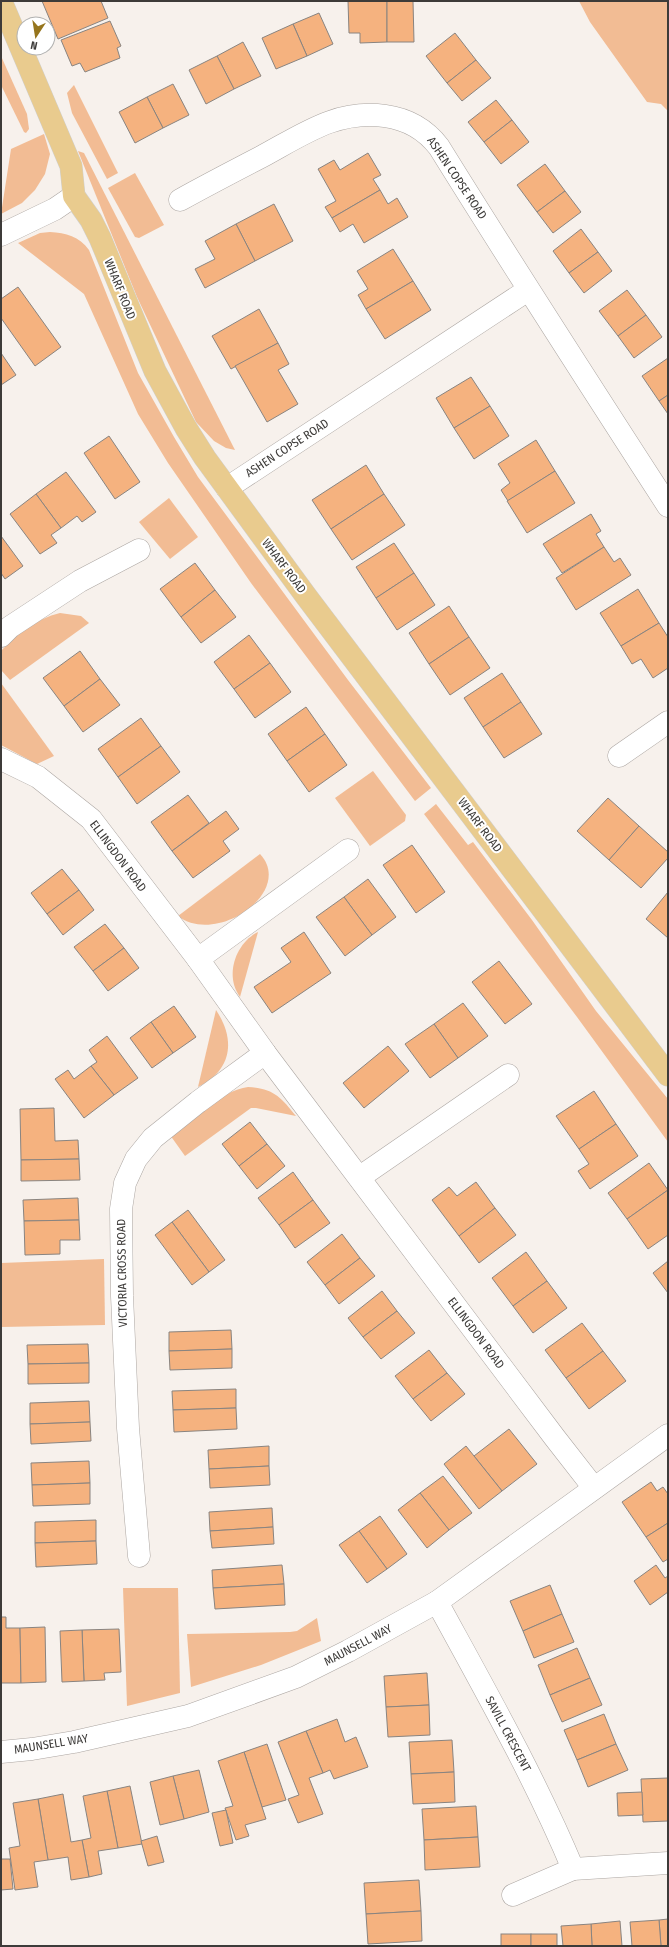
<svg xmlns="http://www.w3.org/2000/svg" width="669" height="1947" font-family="'Fira Sans Condensed',sans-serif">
	<rect width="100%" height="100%" fill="#f7f1ec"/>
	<g fill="#f2bc94">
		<polygon points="579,1 668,1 668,111 661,104 647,102 590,22"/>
		<polygon points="1,56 27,114 29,129 26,133 24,132 1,85"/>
		<polygon points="74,85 118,173 107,179 72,113 67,93"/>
		<polygon points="44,134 50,154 45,174 35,190 22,203 1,214 11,149"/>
		<polygon points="78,151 84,153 235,450 226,448 214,441 196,422 137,297"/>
		<polygon points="135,173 164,225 139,238 135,237 108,188"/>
		<path d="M50 232C66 233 79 236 89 250L138 373 174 437 198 477 348 680 431 788 415 801 251 583 168 463 138 414 84 294 18 243 40 233Z"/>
		<polygon points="169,498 198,537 170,559 139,522"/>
		<path d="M60 613 81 616 89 623 10 680 1 670V651C17 633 36 619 60 613Z"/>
		<polygon points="1,683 54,756 37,764 1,745"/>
		<polygon points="373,771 406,815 405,821 370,846 335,798"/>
		<polygon points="436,804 468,845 473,842 532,920 596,1011 668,1099 668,1142 577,1017 424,814"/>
		<path d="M260 854C295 892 216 946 178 916Z"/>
		<path d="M258 932 240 997C224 975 236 943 258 932Z"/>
		<path d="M216 1010C236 1040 232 1070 198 1087Z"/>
		<path d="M248 1087C273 1088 281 1097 296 1116L256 1108H251L185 1156 170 1135C191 1119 221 1091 248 1087Z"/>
		<polygon points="104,1259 105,1325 1,1327 1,1263"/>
		<polygon points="123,1588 178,1588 180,1693 127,1706"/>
		<polygon points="317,1618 321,1641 261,1665 191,1687 187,1634 290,1632 297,1631"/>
	</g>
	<g fill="#f5b27f" stroke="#898480">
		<polygon points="42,1 101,1 108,18 58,39"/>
		<polygon points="348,1 387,1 387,42 360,43 360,33 349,33"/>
		<polygon points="387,1 413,1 414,42 387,42"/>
		<polygon points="319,13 333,44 307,56 293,24"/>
		<polygon points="110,21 121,46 117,48 120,58 85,72 80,63 72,66 61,40"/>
		<polygon points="293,24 307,56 276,69 262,38"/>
		<polygon points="455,33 476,60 447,83 426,56"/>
		<polygon points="243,42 261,76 234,89 217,56"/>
		<polygon points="217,56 234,89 206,104 189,70"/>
		<polygon points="476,60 491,78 462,101 447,83"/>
		<polygon points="173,84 189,115 163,128 147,97"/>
		<polygon points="147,97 163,128 135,143 119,112"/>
		<polygon points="496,100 512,120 484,142 468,122"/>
		<polygon points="512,120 529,142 501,164 484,142"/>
		<polygon points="368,153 381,175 373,179 380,190 332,218 325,207 336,201 318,169 334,160 340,170"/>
		<polygon points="545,164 565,191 537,212 517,185"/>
		<polygon points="380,190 388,204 397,198 408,217 364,243 353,224 340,232 332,218"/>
		<polygon points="565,191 581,212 553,233 537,212"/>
		<polygon points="274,204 293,241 255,261 236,224"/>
		<polygon points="236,224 255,261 205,288 195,269 215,259 205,241"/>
		<polygon points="581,229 598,252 569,273 553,251"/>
		<polygon points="393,249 413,281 366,309 358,295 368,289 357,271"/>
		<polygon points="598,252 612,271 584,293 569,273"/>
		<polygon points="413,281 431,310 385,339 366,309"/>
		<polygon points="18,287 61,347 35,366 1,318 1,299"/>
		<polygon points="627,290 646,315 618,336 599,311"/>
		<polygon points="259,309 278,343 231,369 212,336"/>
		<polygon points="646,315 662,337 634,358 618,336"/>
		<polygon points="278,343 289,364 278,370 298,404 267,422 235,366"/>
		<polygon points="1,353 16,375 1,385"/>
		<polygon points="668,358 668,395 659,401 642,376"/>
		<polygon points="471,377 490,406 454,428 436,398"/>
		<polygon points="668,395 668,414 659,401"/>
		<polygon points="490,406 509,436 474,459 454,428"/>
		<polygon points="109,436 140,482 115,499 84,453"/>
		<polygon points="536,440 555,471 508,501 501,490 510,483 498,464"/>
		<polygon points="366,465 384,494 331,529 312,500"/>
		<polygon points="555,471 575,503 527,533 507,501"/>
		<polygon points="66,472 96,512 82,522 77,516 61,528 36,494"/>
		<polygon points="36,494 61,528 51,535 57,543 40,554 10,514"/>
		<polygon points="384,494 405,525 352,560 331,529"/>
		<polygon points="591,514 601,531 596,534 604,547 562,573 543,544"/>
		<polygon points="1,536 23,566 5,579 1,573"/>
		<polygon points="394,543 414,573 376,598 356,567"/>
		<polygon points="604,547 614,562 620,558 631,575 576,610 556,578"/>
		<polygon points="195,563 215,590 181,617 160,589"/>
		<polygon points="414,573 435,605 397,630 376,598"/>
		<polygon points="638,589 659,623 621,646 600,613"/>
		<polygon points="215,590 236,617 201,643 181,617"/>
		<polygon points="449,606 469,637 429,664 409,633"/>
		<polygon points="659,623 668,637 668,668 653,678 641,659 632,664 621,646"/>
		<polygon points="249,635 270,663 234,689 214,662"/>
		<polygon points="469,637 490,668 450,695 429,664"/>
		<polygon points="80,651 100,679 64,706 43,678"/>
		<polygon points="270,663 291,692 255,718 234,689"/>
		<polygon points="502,673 521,702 483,727 464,698"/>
		<polygon points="100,679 120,705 83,732 64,706"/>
		<polygon points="521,702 542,734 504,758 483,727"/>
		<polygon points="306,707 325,734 287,761 268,734"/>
		<polygon points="141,718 161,746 118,777 98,749"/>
		<polygon points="325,734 347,765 309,792 287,761"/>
		<polygon points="161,746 180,772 137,804 118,777"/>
		<polygon points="188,795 209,823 172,851 151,822"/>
		<polygon points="608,798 639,826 609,860 577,831"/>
		<polygon points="226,811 239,829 223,841 230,851 193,878 172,851"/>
		<polygon points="639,826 668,852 668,858 641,888 609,860"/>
		<polygon points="412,845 445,892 416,913 383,865"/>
		<polygon points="62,869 79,890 47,914 31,893"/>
		<polygon points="368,879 396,917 372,935 344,897"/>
		<polygon points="79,890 94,910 63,935 47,914"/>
		<polygon points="668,892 668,938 646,919"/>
		<polygon points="344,897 372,935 345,956 316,917"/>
		<polygon points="105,924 124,948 93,971 74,947"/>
		<polygon points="304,932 331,973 272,1013 254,987 291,962 281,948"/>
		<polygon points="124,948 139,968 108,991 93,971"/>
		<polygon points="499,961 532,1004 505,1024 472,982"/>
		<polygon points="463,1003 488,1036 458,1058 434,1024"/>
		<polygon points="174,1006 196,1037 173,1053 151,1022"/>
		<polygon points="151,1022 173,1053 152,1068 130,1038"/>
		<polygon points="434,1024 458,1058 430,1078 405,1044"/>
		<polygon points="107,1036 138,1078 114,1095 91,1066 97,1062 89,1050"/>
		<polygon points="388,1046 409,1071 364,1108 343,1083"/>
		<polygon points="91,1066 114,1095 84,1118 55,1079 68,1070 74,1079"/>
		<polygon points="594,1091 616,1124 579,1149 556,1116"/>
		<polygon points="54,1108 55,1141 78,1140 79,1159 21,1160 20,1109"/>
		<polygon points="250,1122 267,1144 239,1166 222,1144"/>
		<polygon points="616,1124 638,1156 590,1189 578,1171 589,1164 579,1149"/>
		<polygon points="267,1144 285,1166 257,1189 239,1166"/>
		<polygon points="79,1159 80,1180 21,1181 21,1160"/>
		<polygon points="649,1163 668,1190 627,1219 608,1193"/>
		<polygon points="293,1172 313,1200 279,1225 258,1198"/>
		<polygon points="476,1182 495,1208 459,1236 432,1200 449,1187 457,1196"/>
		<polygon points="668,1190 668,1235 648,1249 627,1219"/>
		<polygon points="78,1198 79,1220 24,1221 23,1200"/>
		<polygon points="313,1200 330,1223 295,1248 279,1225"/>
		<polygon points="495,1208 516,1235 479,1263 459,1236"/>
		<polygon points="188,1210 225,1260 209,1272 172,1222"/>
		<polygon points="79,1220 80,1240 60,1240 60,1254 25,1255 24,1221"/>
		<polygon points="172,1222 209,1272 192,1285 155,1235"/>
		<polygon points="342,1234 360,1258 325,1285 307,1262"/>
		<polygon points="526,1252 547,1281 513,1306 492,1278"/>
		<polygon points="360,1258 375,1276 339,1304 325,1285"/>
		<polygon points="668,1261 668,1293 653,1273"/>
		<polygon points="547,1281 567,1308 533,1333 513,1306"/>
		<polygon points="382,1291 397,1311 363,1337 348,1318"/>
		<polygon points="397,1311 415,1333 381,1359 363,1337"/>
		<polygon points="582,1323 603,1351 566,1378 545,1350"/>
		<polygon points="231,1330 232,1349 169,1351 169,1332"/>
		<polygon points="88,1344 89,1363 28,1364 27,1345"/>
		<polygon points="232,1349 232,1368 170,1370 169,1351"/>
		<polygon points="429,1350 447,1373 413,1399 395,1376"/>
		<polygon points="603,1351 626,1381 589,1409 566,1378"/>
		<polygon points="89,1363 89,1383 28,1384 28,1364"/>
		<polygon points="447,1373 465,1394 431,1421 413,1399"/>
		<polygon points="236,1389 236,1408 173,1410 172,1391"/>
		<polygon points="89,1401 90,1422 30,1424 30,1403"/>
		<polygon points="236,1408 237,1429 174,1432 173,1410"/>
		<polygon points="90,1422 91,1441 31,1444 30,1424"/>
		<polygon points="509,1429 537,1464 502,1491 474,1456"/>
		<polygon points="269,1446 269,1466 209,1469 208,1450"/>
		<polygon points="466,1446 502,1491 479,1509 444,1464"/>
		<polygon points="89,1461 90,1483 32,1485 31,1463"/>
		<polygon points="269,1466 270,1485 210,1488 209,1469"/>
		<polygon points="443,1476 472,1513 449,1530 420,1493"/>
		<polygon points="651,1482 657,1491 663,1487 668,1494 668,1523 646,1537 622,1502"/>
		<polygon points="90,1483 90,1504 33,1506 32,1485"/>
		<polygon points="420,1493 449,1530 427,1548 398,1510"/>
		<polygon points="272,1508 273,1527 210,1531 209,1512"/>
		<polygon points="380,1516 407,1554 387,1569 359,1531"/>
		<polygon points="96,1520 96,1541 35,1543 35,1522"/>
		<polygon points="668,1523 668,1559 663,1562 646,1537"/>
		<polygon points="273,1527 274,1544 212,1548 210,1531"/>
		<polygon points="359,1531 387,1569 367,1583 339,1545"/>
		<polygon points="96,1541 97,1564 36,1567 35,1543"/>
		<polygon points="282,1565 284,1584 213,1588 212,1570"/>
		<polygon points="656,1565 665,1578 668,1576 668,1592 650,1605 634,1581"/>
		<polygon points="284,1584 285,1605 215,1609 213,1588"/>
		<polygon points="550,1585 562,1614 523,1631 510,1601"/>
		<polygon points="562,1614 574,1642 534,1658 523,1631"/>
		<polygon points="1,1617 6,1617 6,1628 20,1628 21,1683 1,1683"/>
		<polygon points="45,1627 46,1682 21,1683 20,1628"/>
		<polygon points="119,1629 121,1672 104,1673 105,1680 84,1681 82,1630"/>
		<polygon points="82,1630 84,1681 62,1682 60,1631"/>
		<polygon points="577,1648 590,1678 550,1695 538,1665"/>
		<polygon points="427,1673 429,1705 386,1707 384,1676"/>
		<polygon points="590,1678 602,1705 562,1722 550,1695"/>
		<polygon points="429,1705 430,1735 388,1737 386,1707"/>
		<polygon points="604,1714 616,1744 577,1760 564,1730"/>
		<polygon points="337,1719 345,1742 356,1737 368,1767 334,1779 330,1770 323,1773 306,1731"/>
		<polygon points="306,1731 323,1773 309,1778 323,1814 298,1823 288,1799 299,1795 278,1742"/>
		<polygon points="452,1740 454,1772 411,1774 409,1742"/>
		<polygon points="267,1744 286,1800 262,1807 244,1752"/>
		<polygon points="616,1744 628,1770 588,1787 577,1760"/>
		<polygon points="244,1752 266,1819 245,1825 249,1836 236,1840 225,1808 233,1806 218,1761"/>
		<polygon points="199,1770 209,1812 184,1819 173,1776"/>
		<polygon points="454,1772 455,1802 413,1804 411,1774"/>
		<polygon points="173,1776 184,1819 160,1825 150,1782"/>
		<polygon points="668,1778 668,1821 643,1822 641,1779"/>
		<polygon points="130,1786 142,1844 118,1848 107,1791"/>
		<polygon points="107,1791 118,1848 98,1851 102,1874 89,1877 82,1840 91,1838 83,1796"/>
		<polygon points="642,1792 643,1815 618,1816 617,1793"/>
		<polygon points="63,1794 71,1842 82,1840 89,1877 71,1880 68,1857 48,1860 38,1799"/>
		<polygon points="38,1799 48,1860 34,1862 38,1887 15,1890 9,1848 20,1846 13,1803"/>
		<polygon points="476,1806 478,1837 424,1840 422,1809"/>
		<polygon points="226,1810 233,1843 220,1846 212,1813"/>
		<polygon points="157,1836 164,1862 148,1866 141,1841"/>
		<polygon points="478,1837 480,1867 425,1870 424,1840"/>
		<polygon points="1,1859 10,1859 13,1889 1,1890"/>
		<polygon points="419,1880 421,1911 366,1914 364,1883"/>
		<polygon points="421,1911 422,1941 368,1944 366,1914"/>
		<polygon points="668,1919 668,1946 661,1946 659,1920"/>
		<polygon points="659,1920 661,1946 632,1946 630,1922"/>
		<polygon points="620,1921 622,1946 592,1946 591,1924"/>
		<polygon points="591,1924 592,1946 563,1946 561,1926"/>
		<rect x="501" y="1934" width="30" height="12"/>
		<rect x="531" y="1934" width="26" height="12"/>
	</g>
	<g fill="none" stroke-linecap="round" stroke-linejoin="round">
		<defs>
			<g id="minor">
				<path d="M180 200C207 185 234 171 261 157 302 135 337 109 385 116 407 119 426 130 439 147 514 268 591 387 668 506"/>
				<polyline points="1,235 55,209 74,196"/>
				<polyline points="227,488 528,290"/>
				<polyline points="1,636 10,627 80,581 139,550"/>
				<polyline points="619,756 668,722"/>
				<polyline points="1,759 38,777 91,819 198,959 265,1053 555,1438 594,1488"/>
				<polyline points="198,959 348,850"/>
				<polyline points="360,1177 508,1075"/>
				<polyline points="139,1556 128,1428 122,1296 121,1209 125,1183 136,1159 153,1138 198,1102 265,1053"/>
				<path d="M437 1602C485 1690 534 1776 573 1869L668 1863"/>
				<polyline points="1,1752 32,1749 74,1742 188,1716 296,1677 348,1651 437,1602 668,1435"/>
				<polyline points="513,1895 573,1869"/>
			</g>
			<polyline id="major" points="1,1 71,166 74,196 91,220 100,238 155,371 186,428 205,458 306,596 668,1075"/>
		</defs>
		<use href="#minor" stroke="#aca6a2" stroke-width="23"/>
		<use href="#major" stroke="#d0d0cf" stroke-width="23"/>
		<use href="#minor" stroke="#fff" stroke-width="22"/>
		<use href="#major" stroke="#e9cb8e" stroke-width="22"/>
	</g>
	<g text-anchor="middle" stroke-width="4" stroke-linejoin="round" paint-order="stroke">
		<g font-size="12" fill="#3d3b39" stroke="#fff">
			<text transform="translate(457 178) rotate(56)" y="4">ASHEN COPSE ROAD</text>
			<text transform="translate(120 289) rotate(68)" y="4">WHARF ROAD</text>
			<text transform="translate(287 448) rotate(-33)" y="4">ASHEN COPSE ROAD</text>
			<text transform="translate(284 566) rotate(53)" y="4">WHARF ROAD</text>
			<text transform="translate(480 825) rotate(53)" y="4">WHARF ROAD</text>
			<text transform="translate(118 856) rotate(53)" y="4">ELLINGDON ROAD</text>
			<text transform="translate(122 1273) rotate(-91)" y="4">VICTORIA CROSS ROAD</text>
			<text transform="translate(476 1333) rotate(53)" y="4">ELLINGDON ROAD</text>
			<text transform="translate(358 1645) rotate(-28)" y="4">MAUNSELL WAY</text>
			<text transform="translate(508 1734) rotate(62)" y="4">SAVILL CRESCENT</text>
			<text transform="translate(51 1744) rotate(-9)" y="4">MAUNSELL WAY</text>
		</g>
	</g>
	<rect width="669" height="1947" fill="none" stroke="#3d3b39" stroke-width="4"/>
	<g transform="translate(36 36) rotate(192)"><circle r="19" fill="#ffffff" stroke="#b1b1b0"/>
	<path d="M0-3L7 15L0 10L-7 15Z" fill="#96751d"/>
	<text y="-6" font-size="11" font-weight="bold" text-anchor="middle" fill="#3d3b39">N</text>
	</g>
</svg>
